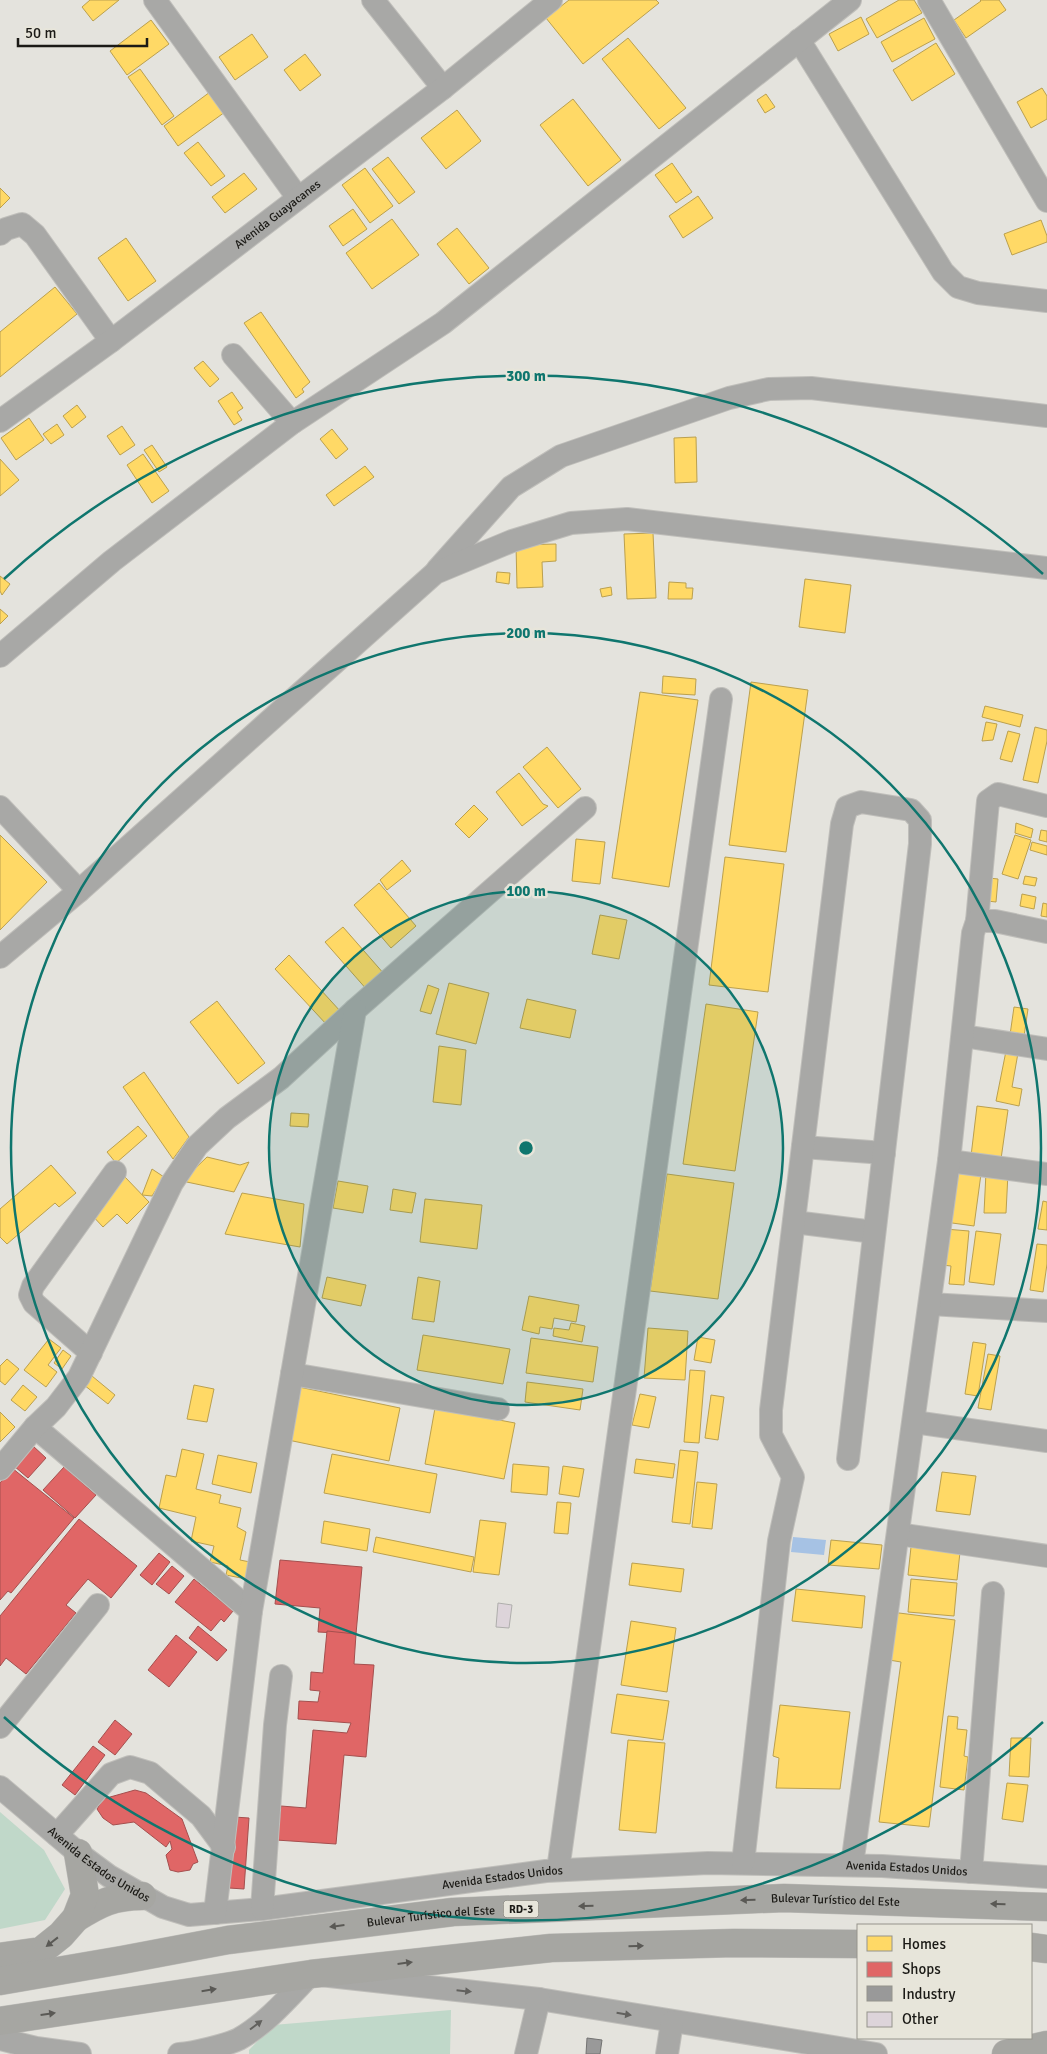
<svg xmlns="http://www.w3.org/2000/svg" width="1047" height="2054" font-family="Signika,sans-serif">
	<rect width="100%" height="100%" fill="#e4e3dd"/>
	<g fill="#c0d8c9">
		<polygon points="0,1812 44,1850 65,1889 45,1920 0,1929"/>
		<polygon points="451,2010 450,2054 249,2054 249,2050 273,2025"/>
	</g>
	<polygon fill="#a6c2e4" points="793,1537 826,1540 824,1555 791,1552"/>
	<g fill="#ffd966" stroke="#bba04e">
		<polygon points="90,0 119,0 93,21 82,7"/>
		<polygon points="569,0 656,0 659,3 583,64 546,18"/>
		<polygon points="899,0 914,0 922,13 877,38 866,19"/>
		<polygon points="980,0 999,0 1006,10 966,38 954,20 981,1"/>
		<polygon points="861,17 869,34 838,51 829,34"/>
		<polygon points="924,18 935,39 892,62 881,42"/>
		<polygon points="151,20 169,44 127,75 110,51"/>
		<polygon points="252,34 268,57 235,80 219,57"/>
		<polygon points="628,38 686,108 659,129 602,59"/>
		<polygon points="936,43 955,74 912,101 893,70"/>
		<polygon points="305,54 321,75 300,91 284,70"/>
		<polygon points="140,69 174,116 162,125 128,77"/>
		<polygon points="1042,88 1047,96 1047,119 1031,128 1017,102"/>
		<polygon points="210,92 225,112 178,146 164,126"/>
		<polygon points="766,94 775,107 765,113 757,100"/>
		<polygon points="573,99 621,160 588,186 540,125"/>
		<polygon points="457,110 481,141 446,169 421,138"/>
		<polygon points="198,142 225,176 211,186 184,153"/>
		<polygon points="388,157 415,192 399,204 372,169"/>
		<polygon points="672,163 692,192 676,203 655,175"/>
		<polygon points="365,168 393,206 370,223 342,185"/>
		<polygon points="244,173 257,189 225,213 212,197"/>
		<polygon points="0,188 10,198 0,208"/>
		<polygon points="698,196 713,218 683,238 669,216"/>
		<polygon points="353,209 367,229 343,246 329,226"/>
		<polygon points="392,219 419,255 372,289 346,253"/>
		<polygon points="1041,220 1047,236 1047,242 1012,255 1004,234"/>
		<polygon points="457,228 489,268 469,284 437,244"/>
		<polygon points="126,238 156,281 128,301 98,258"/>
		<polygon points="55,287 77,314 0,377 0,332"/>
		<polygon points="261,312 310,382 302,389 304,392 296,398 244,323"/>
		<polygon points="203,361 219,379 210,387 194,368"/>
		<polygon points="232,392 243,408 237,412 242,420 234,425 218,401"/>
		<polygon points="77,405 86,417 72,428 63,416"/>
		<polygon points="29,418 44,440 16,460 1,438"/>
		<polygon points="57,424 64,435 51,444 43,434"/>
		<polygon points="122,426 135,445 120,455 107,436"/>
		<polygon points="332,429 348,449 336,459 320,439"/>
		<polygon points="696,437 697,482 675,483 674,438"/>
		<polygon points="152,445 167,467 159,472 144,450"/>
		<polygon points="143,454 169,491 152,503 127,465"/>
		<polygon points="0,459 19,480 0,496"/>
		<polygon points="365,466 374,477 334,506 326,495"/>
		<polygon points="653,533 656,598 627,599 624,534"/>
		<polygon points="556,544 556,561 542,562 543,587 517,588 516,545"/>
		<polygon points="497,572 510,573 509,584 496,582"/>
		<polygon points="0,576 10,584 2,595 0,591"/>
		<polygon points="805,579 851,585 845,633 799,627"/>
		<polygon points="669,582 686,583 686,588 693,588 692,599 668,599"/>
		<polygon points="611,587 612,595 602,597 600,589"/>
		<polygon points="0,609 8,616 0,624"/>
		<polygon points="663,676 696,679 695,695 662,693"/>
		<polygon points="751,682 808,690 786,852 729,845"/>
		<polygon points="640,692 698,700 669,887 612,878"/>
		<polygon points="985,706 1023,715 1020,727 982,717"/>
		<polygon points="986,722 997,724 993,740 982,741"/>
		<polygon points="1035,727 1047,730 1047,741 1038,783 1023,780"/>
		<polygon points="1008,731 1020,734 1012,762 1000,759"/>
		<polygon points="547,747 581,789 558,808 523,767"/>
		<polygon points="519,773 543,804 548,806 522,826 496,792"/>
		<polygon points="474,805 488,819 469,838 455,824"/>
		<polygon points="1016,823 1033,829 1031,838 1015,833"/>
		<polygon points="1041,830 1047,831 1047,842 1039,840"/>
		<polygon points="0,835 47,882 0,930"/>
		<polygon points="1015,835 1031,840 1018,879 1002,874"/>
		<polygon points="576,839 605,842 600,884 572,881"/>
		<polygon points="1032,842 1047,846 1047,855 1030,850"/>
		<polygon points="725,857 784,864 768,992 709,985"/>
		<polygon points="402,860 411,871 387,890 380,880"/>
		<polygon points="1025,876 1037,878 1035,886 1023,884"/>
		<polygon points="989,878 998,879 996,902 987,901"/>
		<polygon points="379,883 416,926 391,948 354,905"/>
		<polygon points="1022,894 1036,897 1034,909 1020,906"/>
		<polygon points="1043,903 1047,904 1047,917 1041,916"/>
		<polygon points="600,915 627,920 619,959 592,954"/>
		<polygon points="343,927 385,975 368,991 325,942"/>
		<polygon points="289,955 341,1012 327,1025 275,969"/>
		<polygon points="449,983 489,993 476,1044 436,1034"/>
		<polygon points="428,985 439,989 431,1014 420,1011"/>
		<polygon points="527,999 576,1010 570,1038 520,1028"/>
		<polygon points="217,1001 265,1063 238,1084 190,1022"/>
		<polygon points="706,1004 758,1012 735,1171 683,1164"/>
		<polygon points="1014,1007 1028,1009 1024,1036 1010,1035"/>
		<polygon points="439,1046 466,1050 461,1105 433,1102"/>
		<polygon points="1006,1051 1018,1053 1012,1087 1022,1089 1019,1106 996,1101"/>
		<polygon points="144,1072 189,1137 173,1159 123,1087"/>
		<polygon points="977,1106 1008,1110 1001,1159 971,1156"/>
		<polygon points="291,1113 309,1114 308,1127 290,1126"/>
		<polygon points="138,1126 147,1136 116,1163 107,1152"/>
		<polygon points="207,1157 240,1165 249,1162 234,1192 182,1181"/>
		<polygon points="51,1165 76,1193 59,1207 55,1203 7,1244 0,1237 0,1209"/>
		<polygon points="152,1169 164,1177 152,1196 142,1195"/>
		<polygon points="953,1170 981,1174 974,1226 945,1222"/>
		<polygon points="986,1172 1008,1173 1006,1213 984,1213"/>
		<polygon points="667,1174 734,1183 718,1299 650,1291"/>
		<polygon points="125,1177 149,1202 127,1224 117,1214 103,1227 89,1212"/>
		<polygon points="338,1181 368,1186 363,1213 333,1208"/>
		<polygon points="393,1189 416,1193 412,1213 390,1210"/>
		<polygon points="242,1193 304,1204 300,1247 225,1234"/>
		<polygon points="425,1199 482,1205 477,1249 420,1242"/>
		<polygon points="1043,1201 1047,1202 1047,1230 1038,1229"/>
		<polygon points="945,1229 969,1231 964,1285 949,1284 951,1266 942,1265"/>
		<polygon points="976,1231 1001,1234 994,1285 969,1282"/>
		<polygon points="1037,1244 1047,1245 1047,1264 1043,1292 1030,1290"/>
		<polygon points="327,1277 366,1285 361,1306 322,1298"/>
		<polygon points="418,1277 440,1281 434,1322 412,1319"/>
		<polygon points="529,1296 579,1305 576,1322 554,1318 552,1329 540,1327 539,1334 522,1330"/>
		<polygon points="571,1323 585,1326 582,1342 553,1336 554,1328 569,1330"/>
		<polygon points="648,1328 688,1331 685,1380 644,1378"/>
		<polygon points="423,1335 510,1349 503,1384 417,1370"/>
		<polygon points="698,1337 715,1340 711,1363 694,1360"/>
		<polygon points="531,1338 598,1347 593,1382 526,1373"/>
		<polygon points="49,1339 61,1348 48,1365 57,1372 46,1387 24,1370"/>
		<polygon points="973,1342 986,1344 978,1396 965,1394"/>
		<polygon points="63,1350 71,1356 62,1369 54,1363"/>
		<polygon points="988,1354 1000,1356 991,1410 978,1408"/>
		<polygon points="7,1359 19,1369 5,1385 0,1381 0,1366"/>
		<polygon points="690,1370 705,1371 699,1443 684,1442"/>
		<polygon points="92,1376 115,1395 108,1404 84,1385"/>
		<polygon points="527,1382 583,1389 580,1410 525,1402"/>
		<polygon points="23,1385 37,1397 25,1411 11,1400"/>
		<polygon points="194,1385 214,1389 207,1422 187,1419"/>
		<polygon points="299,1387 400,1408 389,1461 288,1440"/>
		<polygon points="640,1394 656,1397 649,1428 632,1425"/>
		<polygon points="711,1395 724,1397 718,1440 705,1438"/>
		<polygon points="435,1408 515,1423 504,1479 425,1464"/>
		<polygon points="0,1412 15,1427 0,1442"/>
		<polygon points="182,1449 204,1454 196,1489 221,1495 219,1503 241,1508 237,1527 246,1532 240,1560 250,1562 246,1579 226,1575 228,1566 210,1562 214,1546 191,1541 196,1517 159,1508 166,1475 176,1477"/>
		<polygon points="680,1450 698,1452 690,1524 672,1522"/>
		<polygon points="332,1454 437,1474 430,1513 324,1493"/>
		<polygon points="218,1455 257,1463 251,1493 212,1484"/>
		<polygon points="636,1459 675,1464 673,1478 634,1473"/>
		<polygon points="513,1464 549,1467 547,1495 511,1492"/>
		<polygon points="563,1466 584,1469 579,1497 559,1494"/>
		<polygon points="942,1472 976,1476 970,1515 936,1511"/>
		<polygon points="697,1482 717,1484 712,1529 692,1527"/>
		<polygon points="557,1502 571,1503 568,1534 554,1533"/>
		<polygon points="480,1520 506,1523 499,1575 473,1572"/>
		<polygon points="324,1521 370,1529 367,1551 321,1543"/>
		<polygon points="376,1537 474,1557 471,1572 373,1552"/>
		<polygon points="831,1540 882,1545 879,1569 828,1565"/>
		<polygon points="911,1547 960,1552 957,1580 908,1575"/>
		<polygon points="632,1563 684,1569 681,1592 629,1585"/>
		<polygon points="911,1579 957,1583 954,1616 908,1612"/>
		<polygon points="796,1589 865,1596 862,1628 792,1621"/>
		<polygon points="891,1612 955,1620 929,1827 879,1822 901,1662 889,1660"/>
		<polygon points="631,1621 676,1628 667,1692 621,1685"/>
		<polygon points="617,1694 669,1701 663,1740 611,1733"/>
		<polygon points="780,1705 850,1712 840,1789 776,1788 779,1758 773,1756"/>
		<polygon points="948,1716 958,1717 957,1729 967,1730 964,1756 968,1757 964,1790 940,1787"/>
		<polygon points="1011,1738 1031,1738 1029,1777 1009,1776"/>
		<polygon points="628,1740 665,1743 656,1833 619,1830"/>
		<polygon points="1007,1783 1028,1785 1023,1822 1002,1819"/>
	</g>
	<g fill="#e06666" stroke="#a54f4e">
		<polygon points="33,1446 46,1458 28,1478 14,1466"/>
		<polygon points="64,1467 96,1495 75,1518 43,1490"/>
		<polygon points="12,1468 74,1518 11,1593 8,1591 0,1600 0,1483"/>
		<polygon points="79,1519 137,1566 111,1598 88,1579 66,1605 76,1613 26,1674 6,1658 0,1666 0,1616"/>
		<polygon points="159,1553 170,1562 152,1585 140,1575"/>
		<polygon points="280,1560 362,1567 356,1634 318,1632 320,1608 275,1604"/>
		<polygon points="172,1566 184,1576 169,1594 156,1584"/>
		<polygon points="194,1579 233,1611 224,1622 221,1619 211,1631 175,1602"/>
		<polygon points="198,1626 227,1650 217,1661 189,1638"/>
		<polygon points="327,1631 356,1634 354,1664 374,1665 366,1757 344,1755 336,1844 276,1840 281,1806 306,1808 313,1730 347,1733 351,1723 298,1719 299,1701 318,1702 320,1691 310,1690 311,1672 323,1673"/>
		<polygon points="176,1635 197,1652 169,1687 148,1670"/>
		<polygon points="115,1720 132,1734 115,1755 98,1742"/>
		<polygon points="93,1746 105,1755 75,1795 62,1785"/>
		<polygon points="135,1790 146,1793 182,1819 198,1862 193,1864 190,1870 178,1872 170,1870 166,1855 172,1849 170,1841 166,1847 134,1822 113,1825 103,1818 97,1809 103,1799"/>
		<polygon points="234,1817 249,1818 244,1889 229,1888"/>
	</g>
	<polygon fill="#999" stroke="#737372" points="587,2038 602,2040 600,2054 586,2054"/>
	<polygon fill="#ddd4da" stroke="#afaeac" points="498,1603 512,1605 509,1628 496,1627"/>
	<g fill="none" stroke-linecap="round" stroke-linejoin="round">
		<defs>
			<g id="minor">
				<polyline points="155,0 298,198"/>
				<polyline points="373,0 443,88"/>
				<polyline points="929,0 1047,201"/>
				<polyline points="799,40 943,272 958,287 978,293 1047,301"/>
				<polyline points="0,234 6,229 22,224 35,235 111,341"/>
				<polyline points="233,355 292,423"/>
				<path id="s1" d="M0 421 111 341 443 88 551 0"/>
				<polyline points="437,570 511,487 561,456 729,398 769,389 811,388 1047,416"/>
				<polyline points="0,656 112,561 292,423 443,323 850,0"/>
				<polyline points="0,807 79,891"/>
				<polyline points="977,921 988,801 998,794 1047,806"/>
				<polyline points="0,957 79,891 435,573 512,541 571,523 627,519 1047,568"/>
				<polyline points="963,1036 1047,1049"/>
				<polyline points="803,1147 884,1153"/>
				<polyline points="949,1161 1047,1174"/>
				<polyline points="794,1222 874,1232"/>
				<polyline points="930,1304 1047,1311"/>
				<polyline points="91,1353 34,1303 30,1295 33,1286 115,1172"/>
				<polyline points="292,1374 498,1409"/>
				<polyline points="914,1422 1047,1441"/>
				<polyline points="35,1427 251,1611"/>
				<polyline points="0,1469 35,1427 56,1407 79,1377 172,1183 197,1146 227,1118 281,1078 355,1010 585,808"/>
				<polyline points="898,1534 1047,1556"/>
				<polyline points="0,1727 98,1605"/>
				<path id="s2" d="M0 1787 78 1853 109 1876 163 1907 189 1915 262 1909 546 1871 708 1863 882 1866 1047 1877"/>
				<polyline points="57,1835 111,1774 130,1767 150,1773 201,1816 224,1847"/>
				<polyline points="743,1863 779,1541 793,1477 771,1435 771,1410 842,824 847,807 861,802 911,810 920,820 920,844 848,1459"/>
				<polyline points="852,1865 949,1161 973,933 977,921 995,921 1047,932"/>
				<polyline points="558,1870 721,699"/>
				<polyline points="971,1872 993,1593"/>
				<polyline points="262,1909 275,1725 281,1676"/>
				<polyline points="215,1913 251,1611 355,1010"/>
				<polyline points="0,2039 36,2048 80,2054"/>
				<path d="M179 2054C193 2053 227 2045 239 2039 267 2023 289 1997 311 1974L539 1999 876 2054"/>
				<polyline points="526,2054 539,1999"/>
				<polyline points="667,2054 672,2022"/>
			</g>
			<g id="highway">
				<path d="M76 1918C100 1903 114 1896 142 1896"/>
				<polyline points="1031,1947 1047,1949"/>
				<polyline points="0,1957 41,1951 61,1935 76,1918 85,1895 78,1853"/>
				<path id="s3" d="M0 1981 122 1960 228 1940 453 1912 784 1898 1047 1907"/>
				<polyline points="0,2021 311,1974 551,1948 734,1943 858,1944"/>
				<polyline points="1006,2054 1047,2045"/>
			</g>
		</defs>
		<use href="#minor" stroke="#bfbeba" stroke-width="24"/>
		<use href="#highway" stroke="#bfbeba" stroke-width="29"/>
		<use href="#minor" stroke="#a8a8a6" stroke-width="22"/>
		<use href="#highway" stroke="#a6a6a2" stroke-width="28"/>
	</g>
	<defs><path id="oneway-solid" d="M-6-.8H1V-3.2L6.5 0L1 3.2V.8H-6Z" transform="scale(1.25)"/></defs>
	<g fill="#5a5955">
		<use href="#oneway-solid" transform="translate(748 1900) rotate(178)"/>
		<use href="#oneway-solid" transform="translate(998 1904) rotate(-178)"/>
		<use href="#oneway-solid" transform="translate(586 1906) rotate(178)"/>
		<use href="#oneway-solid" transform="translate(337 1926) rotate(173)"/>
		<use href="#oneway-solid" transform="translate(52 1942) rotate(142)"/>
		<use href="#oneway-solid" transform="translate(636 1946) rotate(-2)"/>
		<use href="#oneway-solid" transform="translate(405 1963) rotate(-7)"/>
		<use href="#oneway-solid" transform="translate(209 1990) rotate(-9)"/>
		<use href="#oneway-solid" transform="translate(48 2014) rotate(-8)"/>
	</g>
	<g fill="#62615e">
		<use href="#oneway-solid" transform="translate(464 1991) rotate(6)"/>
		<use href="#oneway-solid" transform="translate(624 2014) rotate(9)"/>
		<use href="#oneway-solid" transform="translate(256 2025) rotate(-37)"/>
	</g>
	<circle cx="526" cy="1148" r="257" fill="#0f766e" fill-opacity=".12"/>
	<g fill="none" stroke="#0f766e" stroke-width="2.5">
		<circle cx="526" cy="1148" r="257"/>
		<circle cx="526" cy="1148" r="515"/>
		<path d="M1043 1722A772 772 0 0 1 4 1717M4 579A772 772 0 0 1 1043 574"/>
	</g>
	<g text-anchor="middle" stroke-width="5" stroke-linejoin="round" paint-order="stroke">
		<rect fill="#e7e5da" stroke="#585751" stroke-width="1" x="503.5" y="1900.5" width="35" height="17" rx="4"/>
		<g font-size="11" font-weight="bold" fill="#1b1a16">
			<text x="521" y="1913">RD-3</text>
		</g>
		<g font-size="12" fill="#1b1a16" stroke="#e7e5da">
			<text dy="4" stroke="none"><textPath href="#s1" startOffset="346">Avenida Guayacanes</textPath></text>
			<text dy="4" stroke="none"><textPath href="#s2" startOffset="126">Avenida Estados Unidos</textPath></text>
			<text dy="4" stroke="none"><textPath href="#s2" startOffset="951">Avenida Estados Unidos</textPath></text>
			<text dy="4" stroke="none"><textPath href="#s2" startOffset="546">Avenida Estados Unidos</textPath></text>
			<text dy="4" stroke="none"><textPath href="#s3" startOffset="841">Bulevar Turístico del Este</textPath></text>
			<text dy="4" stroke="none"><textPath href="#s3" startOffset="436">Bulevar Turístico del Este</textPath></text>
		</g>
	</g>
	<circle cx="526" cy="1148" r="8" fill="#0f766e" stroke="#e7e5da" stroke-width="2.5"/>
	<g font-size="15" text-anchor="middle" font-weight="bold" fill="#0f766e" stroke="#e7e5da" stroke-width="5" stroke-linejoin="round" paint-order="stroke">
		<text x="526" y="381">300 m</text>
		<text x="526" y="638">200 m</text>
		<text x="526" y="896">100 m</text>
	</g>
	<rect x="857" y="1924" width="175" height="115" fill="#e7e5da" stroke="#95948c"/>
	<rect x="867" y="1936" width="25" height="15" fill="#ffd966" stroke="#95948c"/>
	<text x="902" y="1949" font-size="15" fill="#1b1a16">Homes</text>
	<rect x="867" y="1962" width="25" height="15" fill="#e06666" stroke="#95948c"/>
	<text x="902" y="1974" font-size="15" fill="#1b1a16">Shops</text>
	<rect x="867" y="1986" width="25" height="15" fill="#999999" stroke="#95948c"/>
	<text x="902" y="1999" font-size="15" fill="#1b1a16">Industry</text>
	<rect x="867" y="2012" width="25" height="15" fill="#ddd4da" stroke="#95948c"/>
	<text x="902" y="2024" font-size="15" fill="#1b1a16">Other</text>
	<path d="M18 38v8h129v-8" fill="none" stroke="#1b1a16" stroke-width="2.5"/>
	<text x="25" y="38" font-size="15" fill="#1b1a16" stroke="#e7e5da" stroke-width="4" paint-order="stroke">50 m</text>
</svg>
